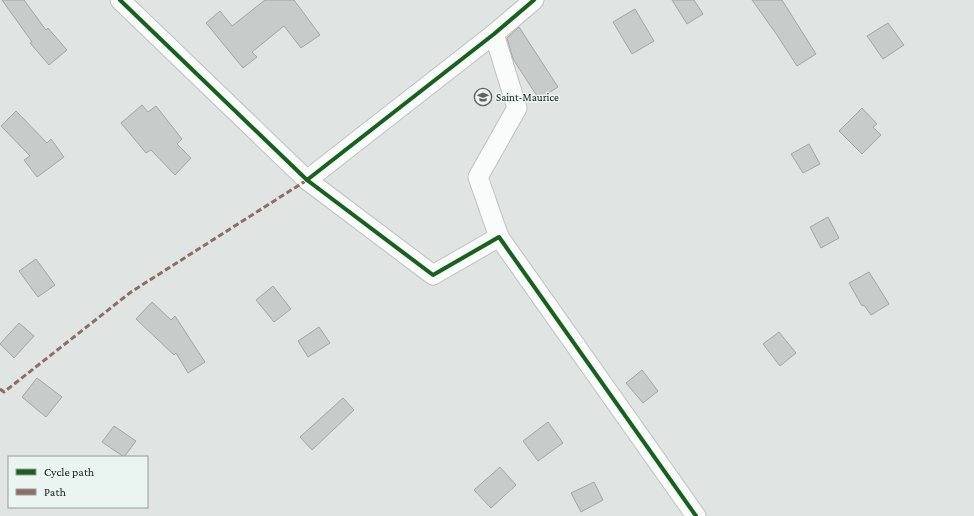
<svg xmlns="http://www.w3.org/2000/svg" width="974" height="516" font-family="'Crimson Pro',serif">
	<rect width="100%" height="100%" fill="#e0e5e3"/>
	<g fill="#c7cbca" stroke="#a2a6a5">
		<polygon points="2,0 24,0 46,30 48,28 67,50 49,65 30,43 32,42"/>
		<polygon points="265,0 294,0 320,35 301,48 284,26 252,52 257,57 243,68 206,23 220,11 232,26"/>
		<polygon points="672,0 694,0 703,14 687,24"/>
		<polygon points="752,0 782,0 816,54 797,66 777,35"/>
		<polygon points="635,9 654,41 632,54 613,22"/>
		<polygon points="888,23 904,45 883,59 867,36"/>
		<polygon points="519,27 558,87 539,99 513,59 507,38"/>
		<polygon points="142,105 148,112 156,106 182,139 177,144 191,158 175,175 151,150 146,153 121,123"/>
		<polygon points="862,108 877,124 873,127 881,135 862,154 839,131"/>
		<polygon points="16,111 47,143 51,139 64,157 37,177 24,160 30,156 1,126"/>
		<polygon points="809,144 820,164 803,173 791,154"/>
		<polygon points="828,217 839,238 821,248 810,227"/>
		<polygon points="36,259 55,285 38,297 19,271"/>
		<polygon points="869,272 889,304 871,315 864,305 862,306 849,283"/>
		<polygon points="273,286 291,309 274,322 256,300"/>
		<polygon points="152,302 171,320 175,316 205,362 188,373 176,353 174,355 136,319"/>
		<polygon points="19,323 34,336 14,358 0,344"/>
		<polygon points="319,327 330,343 308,357 298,341"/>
		<polygon points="779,332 796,353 780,366 763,344"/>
		<polygon points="642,370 658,391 643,403 626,383"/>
		<polygon points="37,378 62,397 46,417 22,397"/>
		<polygon points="343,398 354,410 312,450 300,437"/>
		<polygon points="548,422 563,443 538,461 523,441"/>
		<polygon points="114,426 136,441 124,457 102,442"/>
		<polygon points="500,467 516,485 491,508 474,490"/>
		<polygon points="594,482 603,500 581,512 571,493"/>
	</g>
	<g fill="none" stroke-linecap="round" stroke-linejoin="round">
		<defs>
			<g id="minor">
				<polyline points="120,0 307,180 433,275 499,237 696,516"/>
				<polyline points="494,34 517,108 478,177 499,237"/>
				<polyline points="307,180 494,34 534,0"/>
			</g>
		</defs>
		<use href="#minor" stroke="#bec2c0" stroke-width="21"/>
		<use href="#minor" stroke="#fafbfb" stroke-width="19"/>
		<polyline stroke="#8d6e63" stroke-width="3" stroke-dasharray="6 3" stroke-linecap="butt" points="0,389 4,392 131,292 307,180"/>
		<defs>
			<g id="cycleway">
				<polyline points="120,0 307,180 433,275 499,237 696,516"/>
				<polyline points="307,180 494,34 534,0"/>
			</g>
		</defs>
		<use href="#cycleway" stroke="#eaf5f1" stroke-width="6"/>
		<use href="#cycleway" stroke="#1b5e20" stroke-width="4"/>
	</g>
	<defs>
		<symbol id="school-ring" viewBox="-11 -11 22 22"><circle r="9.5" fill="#eaf5f1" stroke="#5e6260" stroke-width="1.5"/><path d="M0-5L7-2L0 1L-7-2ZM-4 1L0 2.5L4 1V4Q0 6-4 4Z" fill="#5e6260"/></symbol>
	</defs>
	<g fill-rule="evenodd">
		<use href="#school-ring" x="473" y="87" width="20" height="20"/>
	</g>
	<g text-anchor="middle" stroke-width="3" stroke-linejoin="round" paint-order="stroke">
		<g font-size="11" fill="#181c1a" stroke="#eaf5f1" text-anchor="start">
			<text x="496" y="101">Saint-Maurice</text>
		</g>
	</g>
	<rect x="8" y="456" width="140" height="52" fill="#eaf5f1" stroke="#969e9b"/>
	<rect x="16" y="469" width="20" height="6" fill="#1b5e20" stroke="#969e9b"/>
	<text x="44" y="476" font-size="12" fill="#181c1a">Cycle path</text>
	<rect x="16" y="489" width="20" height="6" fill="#8d6e63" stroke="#969e9b"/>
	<text x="44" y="496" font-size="12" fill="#181c1a">Path</text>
</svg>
